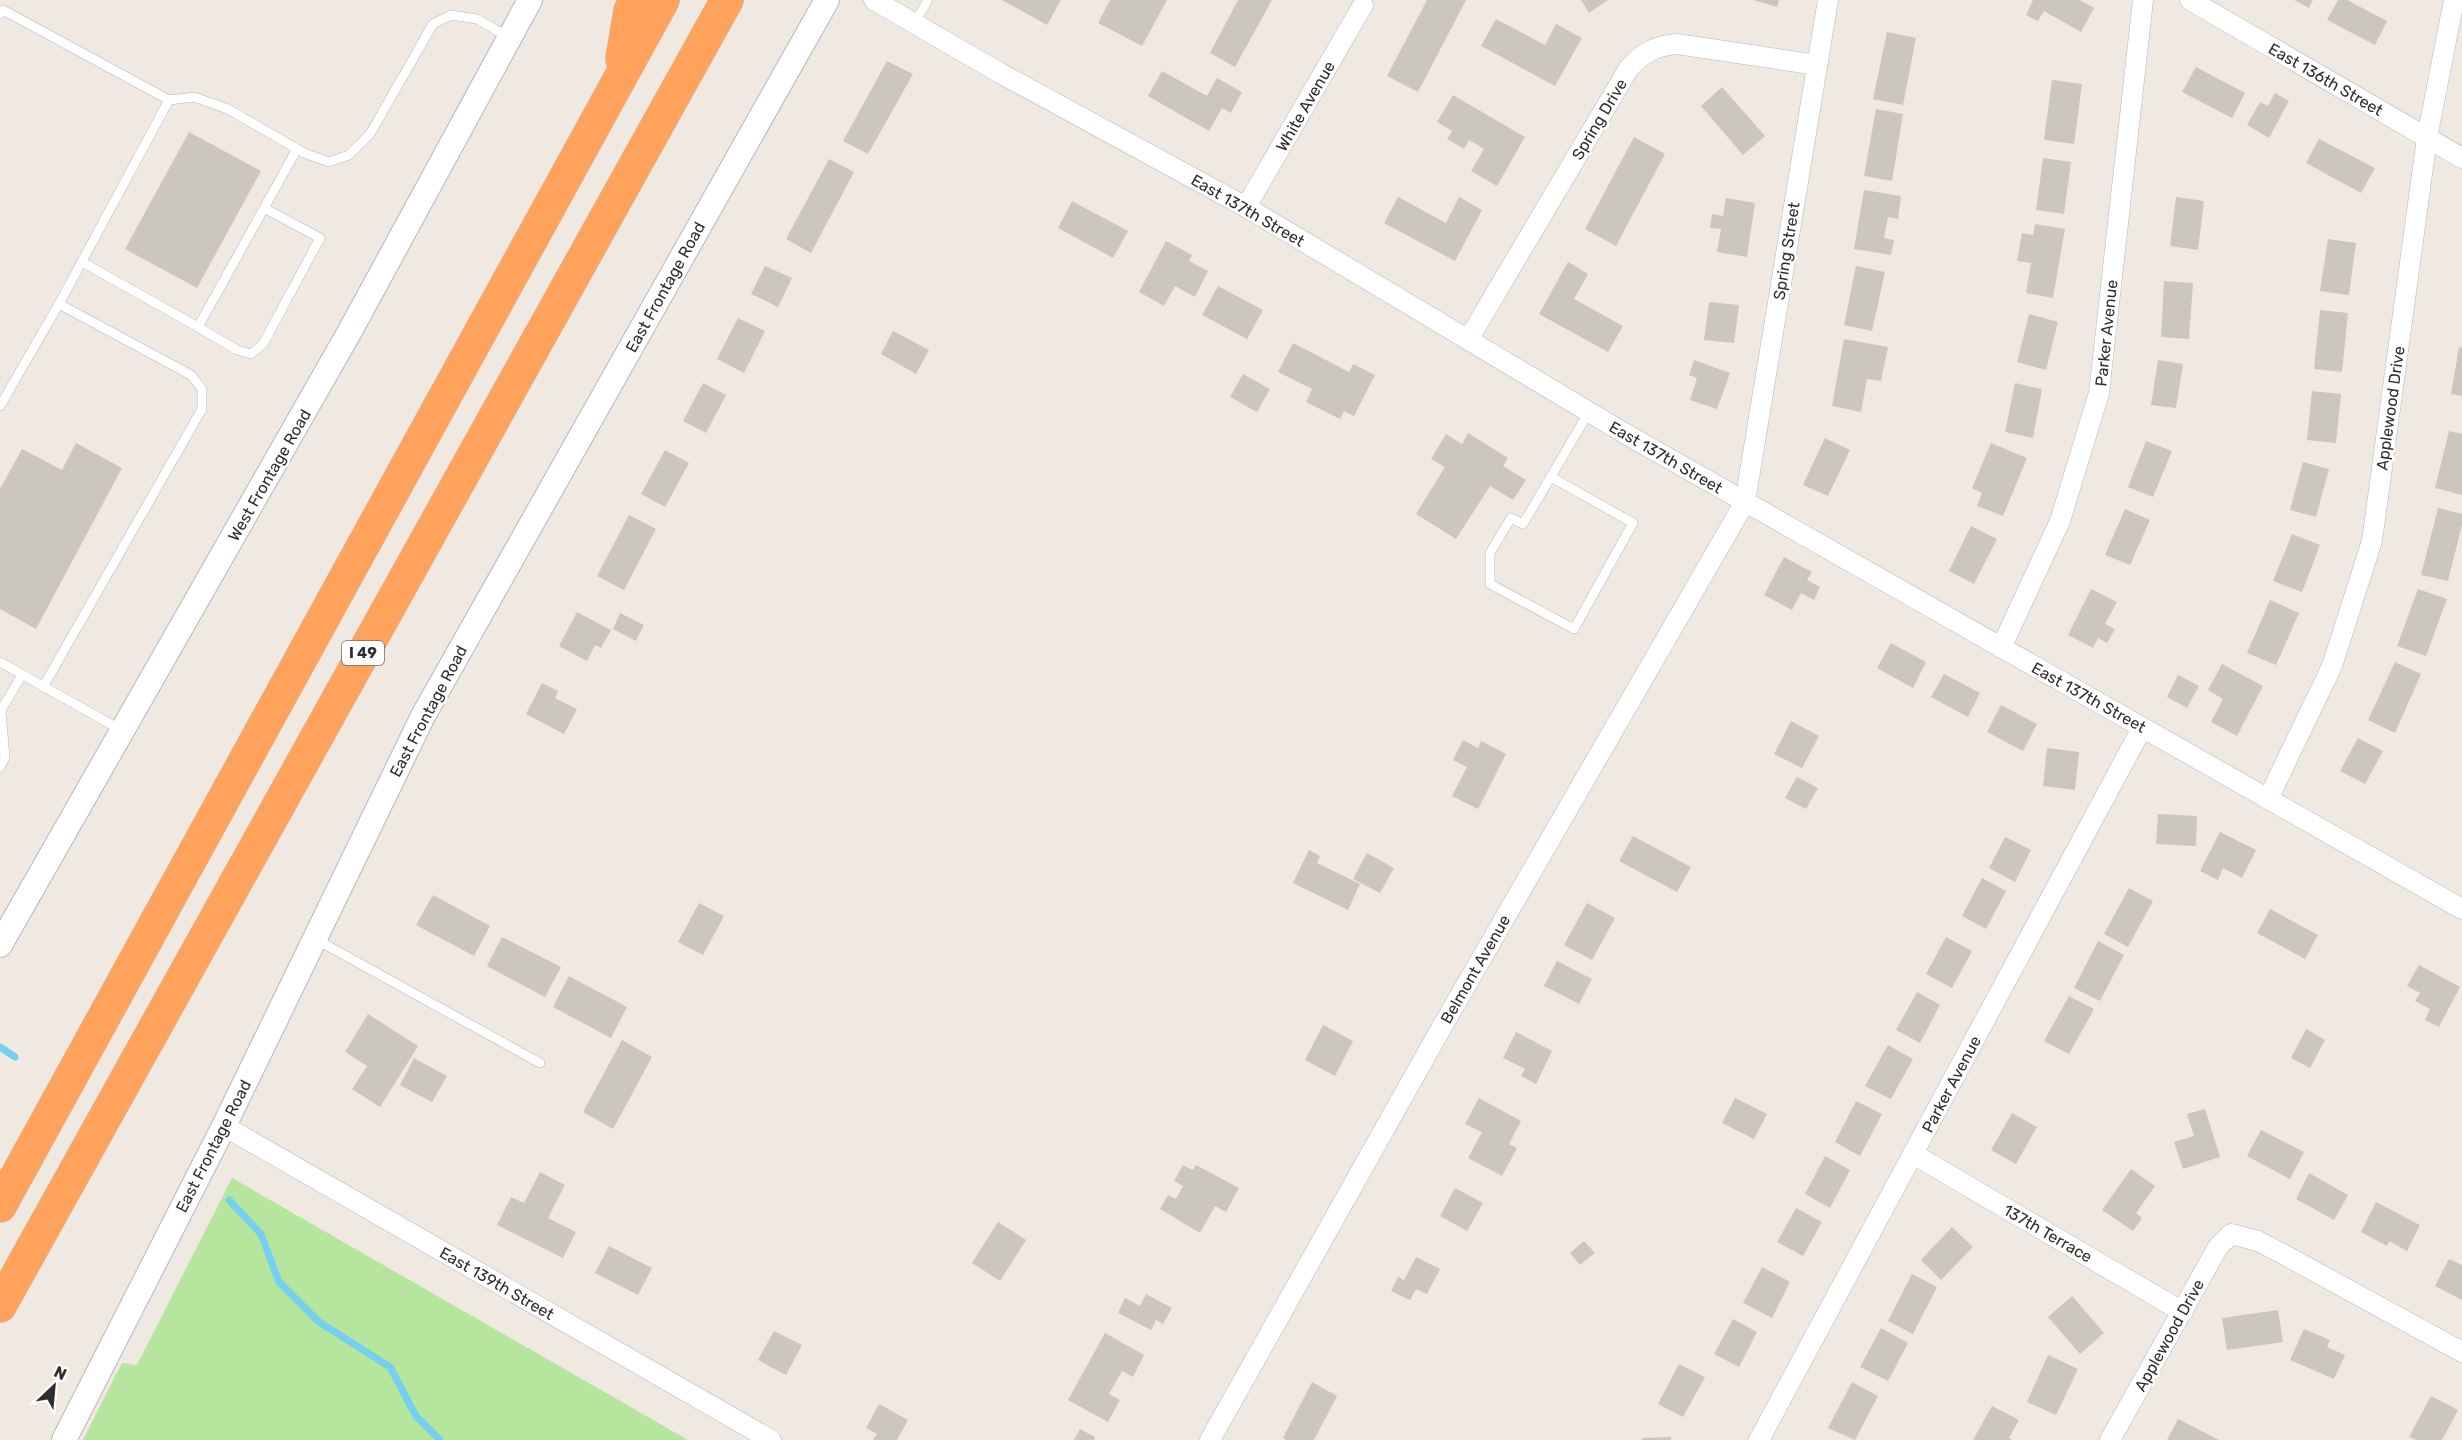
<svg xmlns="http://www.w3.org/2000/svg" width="2462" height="1440" font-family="Rubik,sans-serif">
	<rect width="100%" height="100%" fill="#efe9e1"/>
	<polygon fill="#b6e59e" points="232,1178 688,1440 83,1440 122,1363 137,1365"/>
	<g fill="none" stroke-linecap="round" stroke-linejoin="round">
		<g stroke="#75cff0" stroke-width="7">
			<polyline points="0,1047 15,1057"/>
			<polyline points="229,1200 261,1234 279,1282 319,1322 390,1367 416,1416 440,1440"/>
		</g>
	</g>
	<g fill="#cbc7bf">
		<polygon points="1002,0 1061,0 1047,25"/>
		<polygon points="1110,0 1167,0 1142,46 1098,23"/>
		<polygon points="1238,0 1272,0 1235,67 1210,53"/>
		<polygon points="1427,0 1466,0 1418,92 1387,76"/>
		<polygon points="1581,0 1608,0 1589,13"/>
		<polygon points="1753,0 1779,0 1777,7"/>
		<polygon points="2033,0 2080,0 2094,8 2081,32 2044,11 2038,21 2026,15"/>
		<polygon points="2294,0 2313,0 2309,8"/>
		<polygon points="2338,0 2347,0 2387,21 2375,45 2327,20"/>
		<polygon points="1496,19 1545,45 1556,24 1582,38 1555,86 1481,46"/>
		<polygon points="1887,32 1916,38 1903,105 1873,99"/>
		<polygon points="887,61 913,74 868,154 843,141"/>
		<polygon points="2196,67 2245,93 2232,118 2182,92"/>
		<polygon points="1162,71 1207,96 1217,78 1242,92 1231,113 1222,108 1209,131 1148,96"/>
		<polygon points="2052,80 2082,84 2074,144 2044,140"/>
		<polygon points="1722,87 1765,136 1743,155 1701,106"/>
		<polygon points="2275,93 2289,101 2269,138 2247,125 2260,102 2268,106"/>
		<polygon points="1453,95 1525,137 1497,186 1471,171 1484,149 1469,140 1464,149 1447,139 1452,131 1437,122"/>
		<polygon points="1876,109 1903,114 1892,181 1864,176"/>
		<polygon points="189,132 261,171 197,288 125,249"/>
		<polygon points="1634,137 1665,154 1616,246 1585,229"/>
		<polygon points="2319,139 2375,168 2361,193 2306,163"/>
		<polygon points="2043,158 2071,162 2064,214 2036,210"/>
		<polygon points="829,159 854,172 811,253 786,239"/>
		<polygon points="1864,190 1901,196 1898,219 1888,217 1884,238 1894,240 1891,255 1854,249"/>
		<polygon points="1398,197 1446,223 1459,197 1482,210 1455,261 1384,223"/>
		<polygon points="2176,197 2204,201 2198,250 2170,246"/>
		<polygon points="1726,198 1755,203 1747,257 1717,252 1721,229 1710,228 1712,214 1723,216"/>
		<polygon points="1072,201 1128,231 1113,258 1058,228"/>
		<polygon points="2035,224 2065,229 2053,298 2026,293 2031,263 2017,261 2022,233 2033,235"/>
		<polygon points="2328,239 2356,243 2349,295 2320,291"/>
		<polygon points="1166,241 1192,255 1189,261 1208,271 1195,297 1175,286 1164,306 1139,292"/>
		<polygon points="1568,262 1588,274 1574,299 1623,326 1608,352 1539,314"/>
		<polygon points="765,266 792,278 778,307 751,294"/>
		<polygon points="1856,266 1885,272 1872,331 1844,325"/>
		<polygon points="2164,281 2193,283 2189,339 2161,337"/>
		<polygon points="1218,286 1263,310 1247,339 1202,315"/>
		<polygon points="1709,302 1739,305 1734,343 1704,340"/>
		<polygon points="2320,310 2348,313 2342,372 2314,369"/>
		<polygon points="2029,314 2058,322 2046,370 2017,362"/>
		<polygon points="738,318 765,331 744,373 717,359"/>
		<polygon points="893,331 929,350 916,374 881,354"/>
		<polygon points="1844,339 1888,347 1881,381 1867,379 1861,412 1832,406"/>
		<polygon points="1293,343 1349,372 1353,364 1375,375 1354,416 1344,411 1340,419 1306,402 1312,389 1278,372"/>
		<polygon points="2459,347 2462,348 2462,396 2451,394"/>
		<polygon points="1694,360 1730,373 1717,409 1690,400 1697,378 1689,375"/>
		<polygon points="2158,360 2183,364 2176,408 2151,405"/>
		<polygon points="1243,374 1270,389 1257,412 1230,397"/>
		<polygon points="703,383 726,395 706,433 683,421"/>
		<polygon points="2015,383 2042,389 2033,438 2005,432"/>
		<polygon points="2312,391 2341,394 2336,443 2307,440"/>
		<polygon points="2449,431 2462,434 2462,495 2435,488"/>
		<polygon points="1468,433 1508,458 1503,466 1526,480 1513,500 1490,486 1456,539 1416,514 1445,467 1431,459 1446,434 1462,444"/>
		<polygon points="1825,438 1850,450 1828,496 1803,485"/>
		<polygon points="2146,441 2172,451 2153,497 2128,487"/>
		<polygon points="76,443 122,468 36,629 0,609 0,489 22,449 62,470"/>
		<polygon points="1991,443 2027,458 2003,516 1977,506 1982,493 1972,488"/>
		<polygon points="665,450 689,463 665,507 641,494"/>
		<polygon points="2303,462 2329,469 2316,517 2290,510"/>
		<polygon points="2438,508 2462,514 2462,525 2448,581 2421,575"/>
		<polygon points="2125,509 2150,520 2130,565 2105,555"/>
		<polygon points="629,515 656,529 624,590 597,576"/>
		<polygon points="1971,526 1997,539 1974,584 1949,571"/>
		<polygon points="2292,534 2320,545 2302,592 2273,581"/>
		<polygon points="1784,557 1812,572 1807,580 1820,587 1814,600 1801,593 1792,610 1764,595"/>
		<polygon points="2091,589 2117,602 2105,624 2115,629 2107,643 2098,638 2093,648 2068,635"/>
		<polygon points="2418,589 2447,599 2426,656 2397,646"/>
		<polygon points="2270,600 2299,613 2276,665 2247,653"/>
		<polygon points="577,612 611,630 601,648 595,645 587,661 559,646"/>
		<polygon points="620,613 644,625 636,641 613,629"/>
		<polygon points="1891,643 1926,662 1913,688 1877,668"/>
		<polygon points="2395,662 2421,674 2395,733 2368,720"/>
		<polygon points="2222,664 2263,686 2237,736 2211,722 2223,699 2208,690"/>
		<polygon points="1944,674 1980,693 1968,717 1931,697"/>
		<polygon points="2178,675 2199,686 2187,708 2167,697"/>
		<polygon points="542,683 558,691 555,698 577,709 564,734 526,714"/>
		<polygon points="2001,705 2037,724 2023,751 1987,732"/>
		<polygon points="1791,721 1819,736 1802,768 1774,754"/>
		<polygon points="2358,738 2383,751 2365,784 2340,771"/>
		<polygon points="1463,740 1478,748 1481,741 1506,754 1478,809 1452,796 1467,767 1453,760"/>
		<polygon points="2047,748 2079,752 2075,790 2043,786"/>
		<polygon points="1797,777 1818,788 1806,809 1785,798"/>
		<polygon points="2158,814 2197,816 2196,846 2156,844"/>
		<polygon points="2220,832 2256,850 2242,878 2223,868 2218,880 2200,871"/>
		<polygon points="1633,836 1691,867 1677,892 1619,861"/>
		<polygon points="2005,837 2031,850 2015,882 1989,868"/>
		<polygon points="1309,850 1320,856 1317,863 1360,884 1348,910 1293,883"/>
		<polygon points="1367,853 1394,868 1380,893 1353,879"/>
		<polygon points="1982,878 2006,891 1986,929 1962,916"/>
		<polygon points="2129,888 2153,901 2128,947 2104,934"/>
		<polygon points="433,895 490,926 474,956 416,925"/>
		<polygon points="699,903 724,916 703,955 678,942"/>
		<polygon points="1587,903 1615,918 1592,960 1564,945"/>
		<polygon points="2270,909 2318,935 2305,959 2257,933"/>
		<polygon points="502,937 561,967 545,997 487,966"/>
		<polygon points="1946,937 1972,951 1952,988 1926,974"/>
		<polygon points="2098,941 2124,955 2100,1001 2074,988"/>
		<polygon points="1557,961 1592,979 1579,1004 1544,986"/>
		<polygon points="2419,965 2460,987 2439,1027 2425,1020 2430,1009 2415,1001 2420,993 2407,986"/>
		<polygon points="569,976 627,1007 611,1038 553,1007"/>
		<polygon points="1917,992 1940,1005 1920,1043 1896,1030"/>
		<polygon points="2069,996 2094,1009 2069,1054 2044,1041"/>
		<polygon points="368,1014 418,1046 380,1107 352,1089 367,1066 345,1052"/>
		<polygon points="1323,1025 1353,1041 1335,1076 1305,1060"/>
		<polygon points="2306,1029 2325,1040 2310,1068 2291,1058"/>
		<polygon points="1516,1032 1552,1051 1536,1084 1521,1076 1525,1069 1503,1058"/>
		<polygon points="622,1040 652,1057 613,1129 583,1112"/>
		<polygon points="1888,1045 1913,1059 1891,1099 1865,1086"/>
		<polygon points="414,1058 447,1076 432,1102 400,1085"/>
		<polygon points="1479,1098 1521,1121 1509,1144 1517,1148 1502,1176 1468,1158 1482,1132 1465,1124"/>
		<polygon points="1735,1098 1767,1114 1754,1139 1722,1123"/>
		<polygon points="1856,1101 1882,1114 1860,1156 1835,1142"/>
		<polygon points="2205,1109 2220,1157 2183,1169 2174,1142 2194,1136 2187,1114"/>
		<polygon points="2012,1113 2037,1127 2016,1164 1991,1150"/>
		<polygon points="2261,1130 2304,1152 2290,1179 2247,1156"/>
		<polygon points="1825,1156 1850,1170 1830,1208 1805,1194"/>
		<polygon points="1183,1165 1193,1170 1196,1165 1239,1188 1226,1212 1215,1206 1200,1233 1160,1209 1168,1195 1176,1199 1183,1186 1174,1181"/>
		<polygon points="2131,1169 2155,1186 2136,1213 2142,1218 2133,1231 2102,1210"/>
		<polygon points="540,1172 565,1185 548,1218 576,1232 563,1258 497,1225 511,1197 524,1203"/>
		<polygon points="2309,1173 2348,1195 2334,1220 2296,1199"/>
		<polygon points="1455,1188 1483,1203 1467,1231 1440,1216"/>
		<polygon points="2376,1202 2420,1225 2407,1251 2389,1241 2387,1246 2361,1232"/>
		<polygon points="1796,1208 1822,1222 1803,1256 1777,1242"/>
		<polygon points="998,1222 1026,1240 1000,1281 972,1263"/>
		<polygon points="1952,1227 1973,1247 1941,1280 1921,1260"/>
		<polygon points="1584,1241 1595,1253 1580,1265 1570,1253"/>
		<polygon points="609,1246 652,1268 638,1295 595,1273"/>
		<polygon points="1416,1257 1440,1269 1427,1294 1416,1289 1410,1300 1391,1291 1398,1277 1404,1280"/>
		<polygon points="2449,1259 2462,1265 2462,1300 2435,1286"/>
		<polygon points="1762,1267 1790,1282 1772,1318 1743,1303"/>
		<polygon points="1912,1274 1937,1287 1913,1334 1888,1321"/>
		<polygon points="1146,1294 1172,1308 1163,1324 1156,1320 1151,1330 1118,1313 1125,1298 1140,1306"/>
		<polygon points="2072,1296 2104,1333 2080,1354 2048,1317"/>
		<polygon points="2278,1310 2283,1342 2227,1350 2222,1318"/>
		<polygon points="1733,1319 1757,1332 1739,1367 1714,1354"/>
		<polygon points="1881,1328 1908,1343 1888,1381 1860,1367"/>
		<polygon points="2304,1329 2330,1340 2327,1347 2345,1355 2334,1379 2290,1360"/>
		<polygon points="774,1331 802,1345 786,1375 758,1360"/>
		<polygon points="1105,1333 1144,1355 1133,1377 1122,1371 1109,1394 1120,1400 1108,1422 1068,1400"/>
		<polygon points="2048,1355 2078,1369 2056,1415 2027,1402"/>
		<polygon points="1679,1364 1705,1377 1683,1417 1658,1404"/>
		<polygon points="1312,1382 1337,1396 1314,1440 1286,1440 1283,1438"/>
		<polygon points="1852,1382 1878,1396 1855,1440 1828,1428"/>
		<polygon points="2431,1396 2458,1410 2442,1440 2416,1440 2409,1437"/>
		<polygon points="879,1404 908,1420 897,1440 873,1440 877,1434 866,1428"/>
		<polygon points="1992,1406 2019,1420 2009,1438 2012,1440 1973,1440"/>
		<polygon points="2178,1419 2219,1440 2167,1440"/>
		<polygon points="1080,1429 1095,1437 1094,1440 1074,1440"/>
		<polygon points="1671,1437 1671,1440 1642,1440 1642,1438"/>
	</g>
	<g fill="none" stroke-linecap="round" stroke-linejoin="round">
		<defs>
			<g id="service">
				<polyline points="0,14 3,10 169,100"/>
				<polyline points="914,24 928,0"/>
				<polyline points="82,262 198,327 297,149"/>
				<polyline points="198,327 237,350 251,354 263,344 320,238 264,208"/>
				<polyline points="0,406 59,304"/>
				<polyline points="1551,477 1633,523 1574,629 1490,584 1490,553 1511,518 1523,524 1589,412"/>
				<polyline points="0,662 121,730"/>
				<polyline points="43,687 202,409 202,389 191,375 59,304 169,100 194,97 228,109 304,153 329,162 349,155 370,134 433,24 451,15 477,19 510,38"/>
				<polyline points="0,712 22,675"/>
				<polyline points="0,767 5,757 1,712"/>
				<polyline points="317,940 540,1063"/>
			</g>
			<g id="minor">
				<polyline points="874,0 1000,73 1246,207 1624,433 2462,909"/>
				<polyline points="2190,0 2462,158"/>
				<polyline points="1246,207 1363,5"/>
				<path d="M1468 340 1629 68C1644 52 1655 46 1677 44L1817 65"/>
				<polyline points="2001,648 2060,521 2099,393 2143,0"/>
				<polyline points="2268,799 2332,666 2372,541 2427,138 2454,0"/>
				<polyline points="224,1126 771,1440"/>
				<polyline points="1913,1154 2183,1312"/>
				<polyline points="1210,1440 1439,1032 1745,502 1828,0"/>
				<polyline points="1759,1440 2142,728"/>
				<polyline points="2110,1440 2218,1247 2231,1234 2258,1241 2283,1254 2462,1352"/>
			</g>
			<g id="tertiary">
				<polyline points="0,945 350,331 530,0"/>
				<polyline points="64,1440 224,1126 423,716 827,0"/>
			</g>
			<g id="motorway">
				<polyline points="622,59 630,11 635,0"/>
				<polyline points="0,1206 663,0"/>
				<polyline points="0,1306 727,0"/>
			</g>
		</defs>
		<use href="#service" stroke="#b4b7c1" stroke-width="10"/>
		<use href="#minor" stroke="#b4b7c1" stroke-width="21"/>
		<use href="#tertiary" stroke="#b4b7c1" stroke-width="26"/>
		<use href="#motorway" stroke="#c9c9c9" stroke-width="34"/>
		<use href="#service" stroke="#fff" stroke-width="9"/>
		<use href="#minor" stroke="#fff" stroke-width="20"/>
		<use href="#tertiary" stroke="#fff" stroke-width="24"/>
		<use href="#motorway" stroke="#ffa35c" stroke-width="33"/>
	</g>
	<g text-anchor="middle" stroke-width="5" stroke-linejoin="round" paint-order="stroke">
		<rect fill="#fff" stroke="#6d6d6d" stroke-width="1.5" x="342" y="641" width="42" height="24" rx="4.5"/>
		<g font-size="15" font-weight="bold" fill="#2e2e2e">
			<text x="363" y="658">I 49</text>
		</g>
		<g font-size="16" fill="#2e2e2e" stroke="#fff">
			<text transform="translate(2326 79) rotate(30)" y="6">East 136th Street</text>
			<text transform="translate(1305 106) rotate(-60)" y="6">White Avenue</text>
			<text transform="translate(1599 119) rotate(-59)" y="6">Spring Drive</text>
			<text transform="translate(1248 210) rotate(30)" y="6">East 137th Street</text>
			<text transform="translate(1786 251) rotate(-81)" y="6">Spring Street</text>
			<text transform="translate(665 287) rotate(-61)" y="6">East Frontage Road</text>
			<text transform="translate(2106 333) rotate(-84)" y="6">Parker Avenue</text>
			<text transform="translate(2390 408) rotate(-82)" y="6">Applewood Drive</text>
			<text transform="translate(1666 457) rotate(30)" y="6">East 137th Street</text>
			<text transform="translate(269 475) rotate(-60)" y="6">West Frontage Road</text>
			<text transform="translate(2089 697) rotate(29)" y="6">East 137th Street</text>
			<text transform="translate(428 711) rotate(-62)" y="6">East Frontage Road</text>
			<text transform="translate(1475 969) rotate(-60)" y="6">Belmont Avenue</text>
			<text transform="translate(1951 1084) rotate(-62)" y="6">Parker Avenue</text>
			<text transform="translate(213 1146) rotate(-63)" y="6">East Frontage Road</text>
			<text transform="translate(2048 1233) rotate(30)" y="6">137th Terrace</text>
			<text transform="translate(497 1283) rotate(30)" y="6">East 139th Street</text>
			<text transform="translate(2169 1335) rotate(-61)" y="6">Applewood Drive</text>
		</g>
	</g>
	<g transform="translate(54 1386) rotate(26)" stroke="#ffffff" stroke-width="4.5" paint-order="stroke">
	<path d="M0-4.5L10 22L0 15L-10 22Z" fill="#2e2e2e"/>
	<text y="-9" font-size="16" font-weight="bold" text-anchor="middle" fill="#2e2e2e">N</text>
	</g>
</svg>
